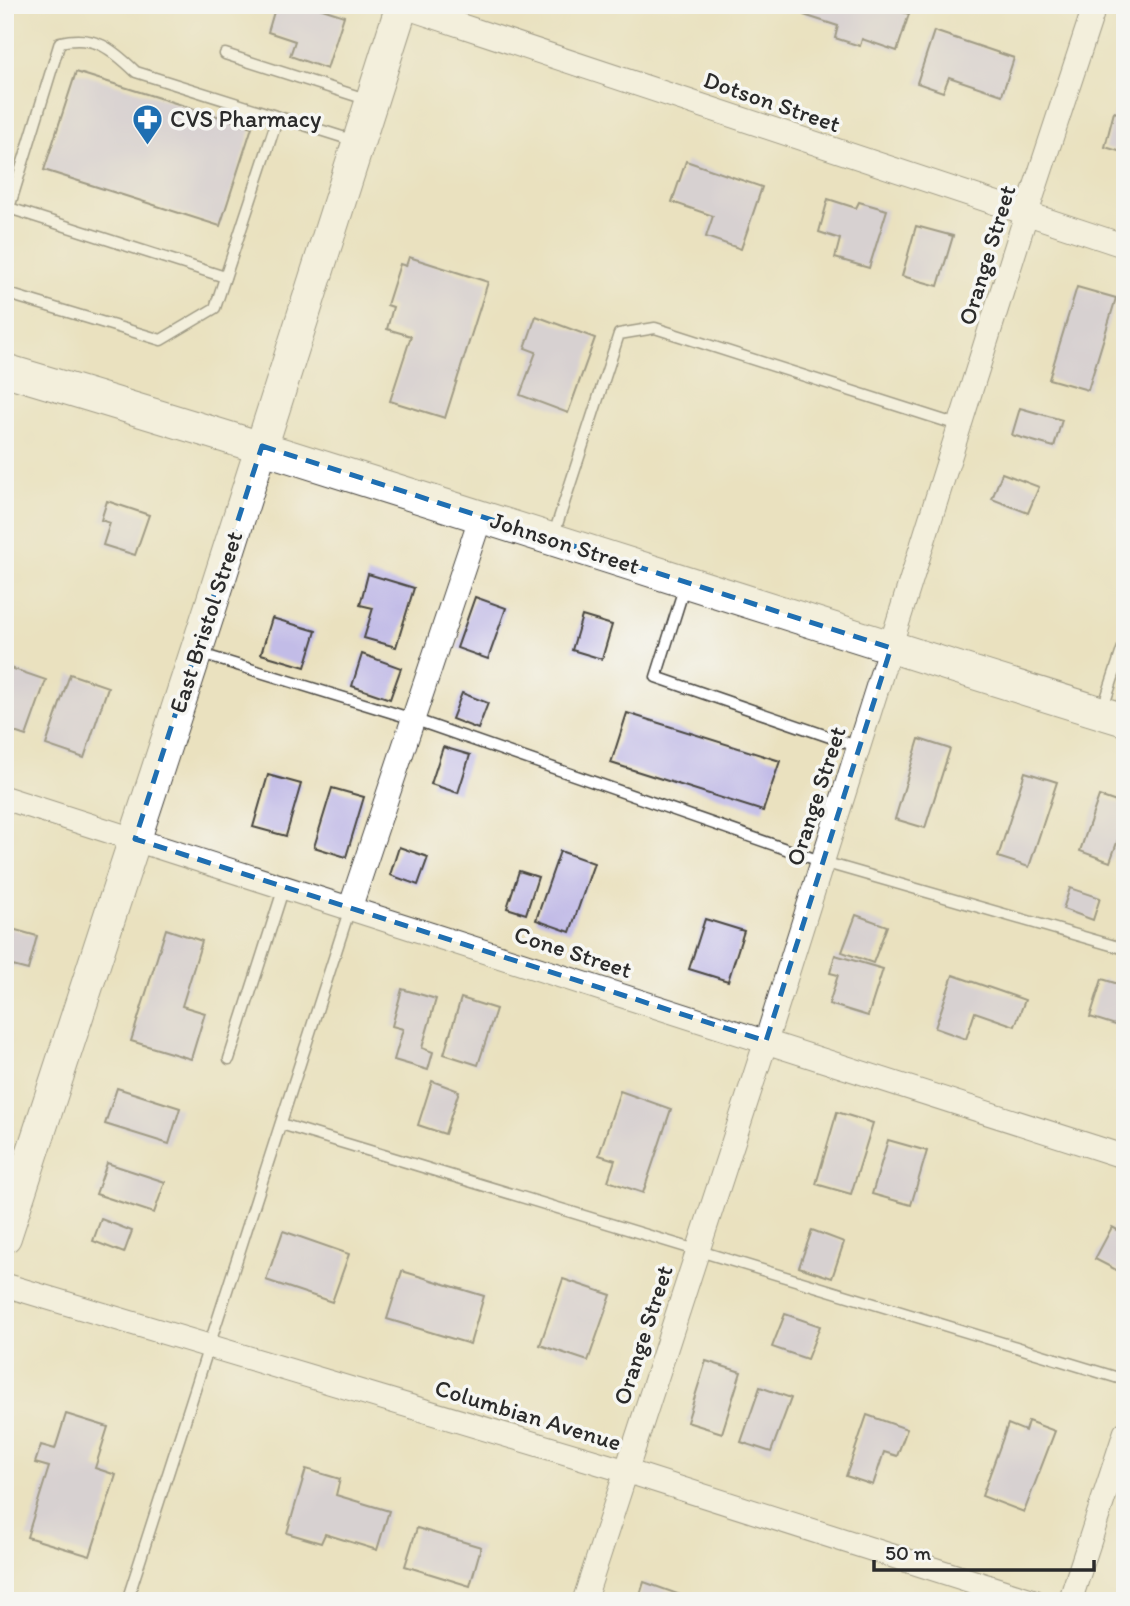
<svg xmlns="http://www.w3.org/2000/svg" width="1130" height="1606" font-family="Itim,sans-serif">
	<rect width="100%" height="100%" fill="#f6f6f2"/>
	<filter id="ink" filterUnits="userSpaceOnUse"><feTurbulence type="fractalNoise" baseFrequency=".0143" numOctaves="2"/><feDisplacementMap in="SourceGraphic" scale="14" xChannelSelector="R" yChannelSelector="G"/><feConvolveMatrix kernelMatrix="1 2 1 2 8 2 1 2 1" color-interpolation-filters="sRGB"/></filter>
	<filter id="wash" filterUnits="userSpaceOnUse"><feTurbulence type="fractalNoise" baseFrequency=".00686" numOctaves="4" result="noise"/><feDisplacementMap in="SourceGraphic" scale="28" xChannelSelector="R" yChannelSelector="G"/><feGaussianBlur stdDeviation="1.57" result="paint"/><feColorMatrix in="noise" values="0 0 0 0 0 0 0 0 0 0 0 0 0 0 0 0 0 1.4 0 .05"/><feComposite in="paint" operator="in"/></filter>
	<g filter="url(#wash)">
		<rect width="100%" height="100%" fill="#eae1bf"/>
		<g id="blocks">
			<g fill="#c2bce7">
				<polygon points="276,5 310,5 344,16 327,69 290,56 295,41 268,32"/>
				<polygon points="807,5 882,5 909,14 897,51 862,39 860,46 835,38 838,26 804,15"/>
				<polygon points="934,31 1014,58 1002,95 949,77 943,92 917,83"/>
				<polygon points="76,72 252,127 220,226 44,170"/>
				<polygon points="1114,112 1125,115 1125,153 1105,147"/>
				<polygon points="686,161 762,187 741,249 706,237 713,216 672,202"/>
				<polygon points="828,199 856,208 859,202 887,210 869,268 835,258 840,239 819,232"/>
				<polygon points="916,226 953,236 938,286 902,276"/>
				<polygon points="409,257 488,282 445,418 390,401 411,336 387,329 393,307 387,305 400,264 406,266"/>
				<polygon points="1077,287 1116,298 1088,390 1049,379"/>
				<polygon points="536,316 595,338 568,413 520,395 536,352 525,348"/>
				<polygon points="1020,408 1062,420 1054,447 1012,435"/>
				<polygon points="1002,473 1039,487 1028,513 992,499"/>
				<polygon points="107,501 149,515 135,555 103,545 110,523 101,520"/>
				<polygon points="368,574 414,588 396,647 364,638 373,608 360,605"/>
				<polygon points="475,597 506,608 488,659 457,648"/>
				<polygon points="582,616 612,625 602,659 572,650"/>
				<polygon points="272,618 316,631 305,667 261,654"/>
				<polygon points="362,654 401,668 390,699 352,686"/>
				<polygon points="5,666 46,680 26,736 5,729"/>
				<polygon points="70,674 108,687 84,758 46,745"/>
				<polygon points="462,693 488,703 478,729 452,719"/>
				<polygon points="627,713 780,761 763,811 611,763"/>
				<polygon points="919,739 950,749 925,828 895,819"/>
				<polygon points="443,747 470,755 458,793 431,784"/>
				<polygon points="1025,772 1057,782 1029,867 998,857"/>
				<polygon points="268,775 301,784 286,836 253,827"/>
				<polygon points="332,788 364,797 346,857 314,847"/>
				<polygon points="1099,796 1125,805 1125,820 1110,862 1080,851"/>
				<polygon points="399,847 428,857 418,885 390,875"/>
				<polygon points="560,851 594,863 570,932 536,920"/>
				<polygon points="519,871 538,877 526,914 507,908"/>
				<polygon points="1070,888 1100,898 1093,920 1063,909"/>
				<polygon points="856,915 887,926 873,963 842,952"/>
				<polygon points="705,919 744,931 728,981 689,969"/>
				<polygon points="5,927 37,936 28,970 5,964"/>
				<polygon points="166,929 202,941 182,1006 205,1013 191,1059 131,1041"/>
				<polygon points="835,955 883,969 868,1016 829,1004 838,975 830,973"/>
				<polygon points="953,975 1025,1000 1015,1026 975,1012 966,1039 935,1028"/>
				<polygon points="1102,979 1125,986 1125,1028 1090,1017"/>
				<polygon points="402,989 436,999 422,1048 433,1052 428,1070 394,1060 403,1029 392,1026"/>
				<polygon points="461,998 496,1009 478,1065 444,1054"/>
				<polygon points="432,1081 459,1091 445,1134 418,1125"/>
				<polygon points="117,1088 180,1108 169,1144 105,1124"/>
				<polygon points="620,1091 671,1109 643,1193 608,1181 615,1160 599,1155"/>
				<polygon points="837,1112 873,1123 851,1194 816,1184"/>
				<polygon points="888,1140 927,1151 911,1205 872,1194"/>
				<polygon points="107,1163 165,1182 154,1213 96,1194"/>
				<polygon points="101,1219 132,1231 124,1253 93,1241"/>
				<polygon points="1112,1227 1125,1234 1124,1274 1095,1259"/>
				<polygon points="812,1230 844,1242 832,1278 799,1267"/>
				<polygon points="283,1231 349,1254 332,1302 266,1280"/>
				<polygon points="402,1271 484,1296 470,1344 387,1319"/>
				<polygon points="563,1279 611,1295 588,1361 540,1345"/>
				<polygon points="785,1314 820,1326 807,1359 772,1347"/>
				<polygon points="706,1361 741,1372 722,1433 687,1422"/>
				<polygon points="760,1387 791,1398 771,1452 741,1442"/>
				<polygon points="66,1414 108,1427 95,1468 116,1475 90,1556 27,1537 49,1467 35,1463 41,1445 55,1449"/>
				<polygon points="867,1415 907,1429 897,1456 884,1452 873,1485 846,1476"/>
				<polygon points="1028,1421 1055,1431 1024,1512 982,1496 1008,1424 1025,1431"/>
				<polygon points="306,1469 340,1479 336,1495 389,1511 377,1550 325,1534 321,1543 287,1533"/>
				<polygon points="417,1528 481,1547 470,1586 405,1566"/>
				<polygon points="644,1582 689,1598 688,1601 638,1601"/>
			</g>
		</g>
	</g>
	<g filter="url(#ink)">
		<use href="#blocks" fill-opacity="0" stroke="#484641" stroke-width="2"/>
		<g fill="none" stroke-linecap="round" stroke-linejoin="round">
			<defs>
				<g id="lane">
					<polyline points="225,54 369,100"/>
					<path d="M9 208 60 42C95 34 112 49 136 72L355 141"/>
					<polyline points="5,218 9,208 225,277"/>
					<polyline points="5,293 161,340 215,308 278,117"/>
					<polyline points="553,537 619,334 655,328 961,426"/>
					<polyline points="685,585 656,677 859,747"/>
					<polyline points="198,653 413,719 823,862 1125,949"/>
					<polyline points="1102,711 1125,641"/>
					<polyline points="229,1059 284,887"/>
					<polyline points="281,1124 1125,1380"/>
					<polyline points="127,1601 350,908"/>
				</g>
				<g id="street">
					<polyline points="402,6 1125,246"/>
					<polyline points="5,798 1125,1157"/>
					<polyline points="350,908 481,516"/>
					<polyline points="5,1285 626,1471 1034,1601"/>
					<polyline points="584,1601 766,1041 1026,215 1095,5"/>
					<polyline points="1070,1601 1125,1433"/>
				</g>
				<g id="secondary">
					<path d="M5 370C380 481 751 605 1125 720"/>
					<polyline points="5,1237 210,609 402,5"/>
				</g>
			</defs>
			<use href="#lane" stroke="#484641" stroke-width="13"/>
			<use href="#street" stroke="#484641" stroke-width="25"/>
			<use href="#secondary" stroke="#484641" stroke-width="34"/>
			<use href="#lane" stroke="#fff" stroke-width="10"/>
			<use href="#street" stroke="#fff" stroke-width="23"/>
			<use href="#secondary" stroke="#fff" stroke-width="32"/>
		</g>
	</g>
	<path d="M0 0H1130V1606H0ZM262 446 891 648 766 1041 135 839Z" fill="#eae1bf" fill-opacity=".55" fill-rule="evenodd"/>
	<path fill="none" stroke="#1f6fb2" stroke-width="5" stroke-dasharray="14 9" stroke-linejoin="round" d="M262 446 891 648 766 1041 135 839Z"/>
	<defs>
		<symbol id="pharmacy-pin" viewBox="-11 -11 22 30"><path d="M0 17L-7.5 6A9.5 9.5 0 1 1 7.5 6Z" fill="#1f6fb2" stroke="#f6f6f2"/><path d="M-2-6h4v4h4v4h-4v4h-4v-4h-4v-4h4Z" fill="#fff"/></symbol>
	</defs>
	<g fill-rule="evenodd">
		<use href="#pharmacy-pin" x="130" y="102" width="35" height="47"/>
	</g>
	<g text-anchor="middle" stroke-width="7" stroke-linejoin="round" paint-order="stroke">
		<g font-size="24" fill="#2b2b2b" stroke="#f6f6f2">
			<text transform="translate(772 102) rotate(19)" y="8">Dotson Street</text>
			<text transform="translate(987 255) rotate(-73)" y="8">Orange Street</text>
			<text transform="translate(565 543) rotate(18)" y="8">Johnson Street</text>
			<text transform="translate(206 622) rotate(-72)" y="8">East Bristol Street</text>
			<text transform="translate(816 796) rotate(-72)" y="8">Orange Street</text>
			<text transform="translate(573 952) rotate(18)" y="8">Cone Street</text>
			<text transform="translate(643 1335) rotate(-72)" y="8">Orange Street</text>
			<text transform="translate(528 1415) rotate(17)" y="8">Columbian Avenue</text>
		</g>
		<g font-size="24" fill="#2b2b2b" stroke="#f6f6f2" text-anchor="start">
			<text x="170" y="127">CVS Pharmacy</text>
		</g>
	</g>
	<rect width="1130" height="1606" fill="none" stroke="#f6f6f2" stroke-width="28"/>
	<path d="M874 1560v10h220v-10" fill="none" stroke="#2b2b2b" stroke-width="3.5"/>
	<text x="885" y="1560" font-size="21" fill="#2b2b2b" stroke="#f6f6f2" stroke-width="5" paint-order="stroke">50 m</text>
</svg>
